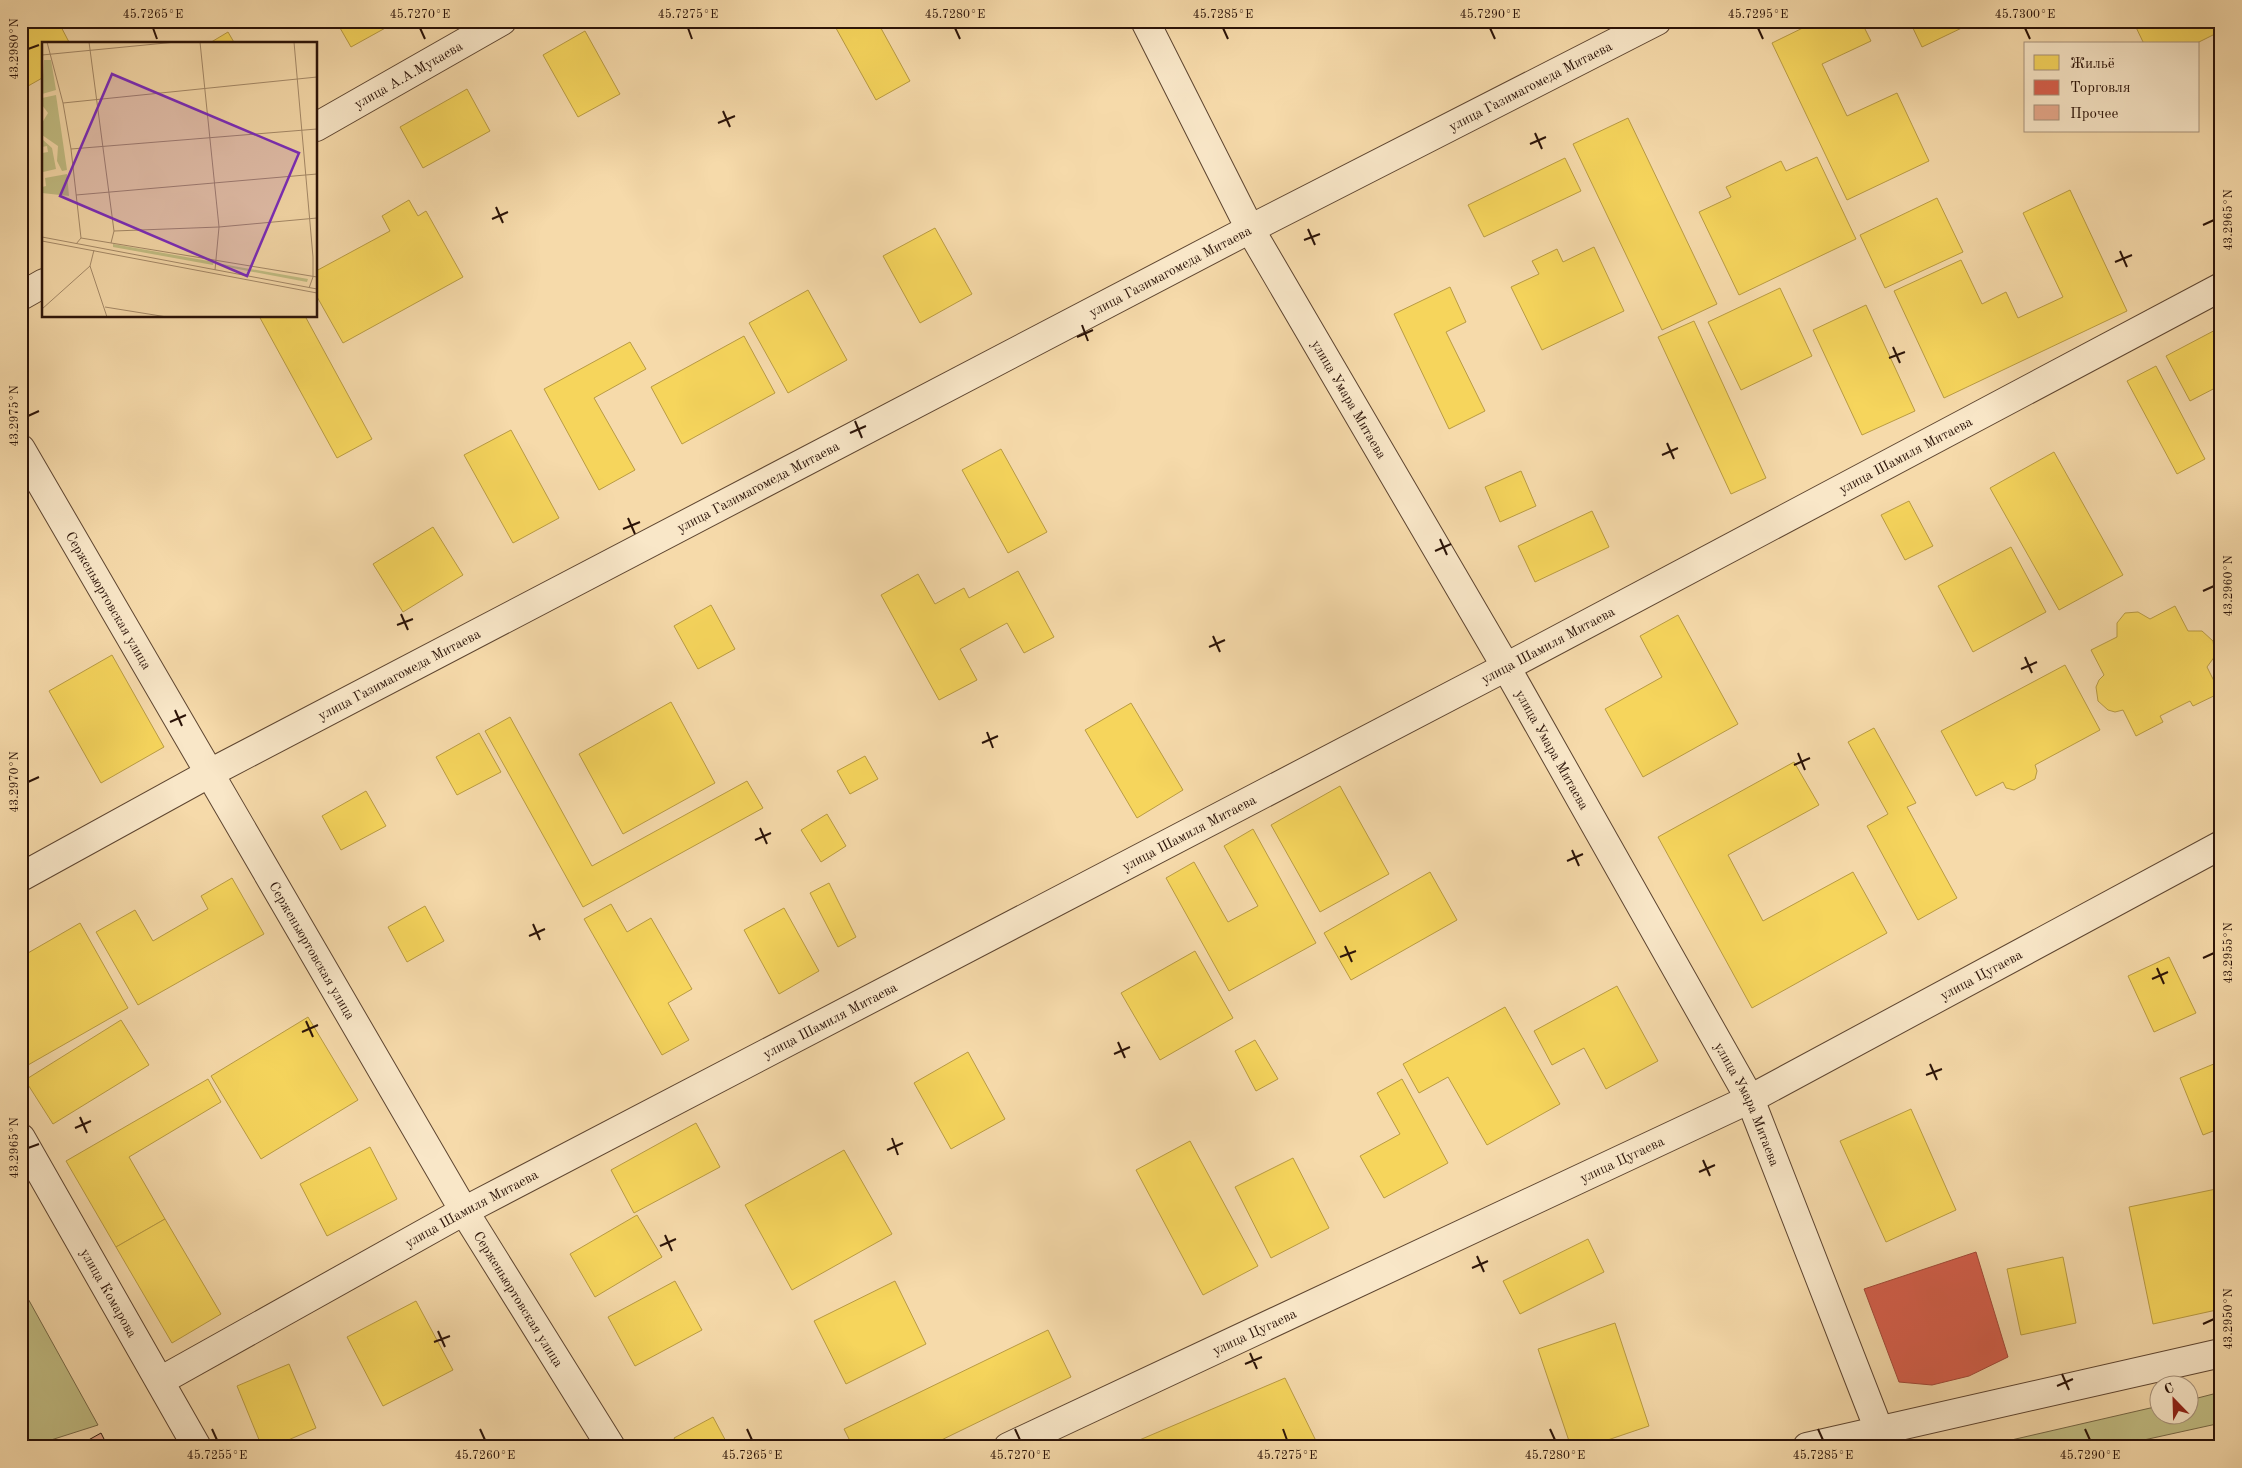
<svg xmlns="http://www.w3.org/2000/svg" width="2242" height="1468" font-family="'Old Standard TT',serif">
	<rect width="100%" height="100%" fill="#f6daaa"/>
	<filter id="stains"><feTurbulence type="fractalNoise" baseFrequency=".004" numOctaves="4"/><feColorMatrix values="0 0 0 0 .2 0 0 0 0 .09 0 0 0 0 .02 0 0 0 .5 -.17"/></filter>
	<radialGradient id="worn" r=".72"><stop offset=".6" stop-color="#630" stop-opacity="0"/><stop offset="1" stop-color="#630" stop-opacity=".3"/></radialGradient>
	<g fill="#c2be84" stroke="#766846">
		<polygon points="21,1286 98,1425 29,1447 21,1447"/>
		<polygon points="2221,1392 2221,1423 2112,1447 1981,1447 2159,1406 2160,1416 2190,1416 2190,1400"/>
	</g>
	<g fill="#f6d55c" stroke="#b99b43">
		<polygon points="21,21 58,21 70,44 44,44 44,77 21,90"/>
		<polygon points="336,21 398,21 351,47"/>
		<polygon points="727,21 740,21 730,27"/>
		<polygon points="832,21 877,21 910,81 876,100"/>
		<polygon points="1817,21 1861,21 1871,41 1822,64 1847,116 1897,93 1929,161 1847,200 1772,43"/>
		<polygon points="1893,21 1966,21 1968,25 1922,47 1910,22 1896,28"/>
		<polygon points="2133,21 2221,21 2221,31 2195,44 2144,44"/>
		<polygon points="585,31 620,94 578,117 543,55"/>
		<polygon points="228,32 235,44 208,44"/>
		<polygon points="467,89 490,131 423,168 400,127"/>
		<polygon points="1628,118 1717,304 1662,330 1573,144"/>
		<polygon points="1817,157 1856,239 1739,295 1699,212 1731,197 1726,187 1781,161 1786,171"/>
		<polygon points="1565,158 1581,191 1484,237 1468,205"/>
		<polygon points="2070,190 2127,311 1944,398 1894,291 1961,260 1982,304 2006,292 2018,318 2063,297 2023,213"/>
		<polygon points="1937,198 1963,252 1885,288 1860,235"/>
		<polygon points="409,200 418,216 426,211 463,277 343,343 316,295 316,271 390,231 382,216"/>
		<polygon points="935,228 972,294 920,323 883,256"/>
		<polygon points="1594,247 1624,311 1542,350 1511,287 1539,274 1532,261 1557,249 1563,262"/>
		<polygon points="1450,287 1466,322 1446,332 1485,411 1449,429 1394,314"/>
		<polygon points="1780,288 1812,356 1741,390 1708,322"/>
		<polygon points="808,290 847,360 788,393 749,323"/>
		<polygon points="1866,305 1915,411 1862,435 1813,330"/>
		<polygon points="259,316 305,316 372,439 337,458"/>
		<polygon points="1694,321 1766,478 1731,494 1658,337"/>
		<polygon points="2221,327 2221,385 2190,401 2166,356"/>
		<polygon points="744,336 775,393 682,444 651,387"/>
		<polygon points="630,342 646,369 594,398 635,470 599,490 544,389"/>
		<polygon points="2156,366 2205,459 2177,474 2127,381"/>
		<polygon points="511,430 559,518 513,543 464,455"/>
		<polygon points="1001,449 1047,532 1008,553 962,470"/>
		<polygon points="2054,452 2123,575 2059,610 1990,488"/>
		<polygon points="1521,471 1536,506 1500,522 1485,487"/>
		<polygon points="1909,501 1933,546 1905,560 1881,515"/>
		<polygon points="1592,511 1609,547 1535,582 1518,546"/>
		<polygon points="433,527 463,575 403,612 373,564"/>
		<polygon points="2011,547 2046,612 1973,652 1938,586"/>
		<polygon points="1018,571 1054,637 1024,653 1007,623 960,649 977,680 939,700 881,595 918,574 935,604 964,588 969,598"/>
		<polygon points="711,605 735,649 698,669 674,626"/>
		<polygon points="2175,606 2188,631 2202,631 2213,641 2215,656 2207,667 2220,693 2193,706 2190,701 2160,716 2163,722 2136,736 2123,710 2115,712 2108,710 2098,701 2096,687 2099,680 2104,675 2091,650 2117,637 2117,623 2125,613 2138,612 2150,619"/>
		<polygon points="1678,615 1738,724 1643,777 1605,709 1662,677 1640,636"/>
		<polygon points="112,655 164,747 101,783 49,691"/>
		<polygon points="2065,665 2100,730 2035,765 2037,771 2035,779 2014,790 2006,788 2003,782 1976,796 1941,731"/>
		<polygon points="671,702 715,783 623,834 579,754"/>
		<polygon points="1131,703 1183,790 1137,818 1085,730"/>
		<polygon points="510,717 592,866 747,781 763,808 583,907 485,731"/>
		<polygon points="1874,728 1916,803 1907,807 1957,898 1918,920 1867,826 1888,814 1848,742"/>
		<polygon points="479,733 501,772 457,795 436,757"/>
		<polygon points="865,756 878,779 850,794 837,771"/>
		<polygon points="1794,762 1819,805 1728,855 1763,921 1853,872 1887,933 1752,1008 1658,837"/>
		<polygon points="1340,786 1389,874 1320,912 1271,825"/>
		<polygon points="366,791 386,826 341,850 322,816"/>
		<polygon points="827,814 846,846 821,862 801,830"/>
		<polygon points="1253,829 1316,943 1229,991 1166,878 1194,862 1228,922 1258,906 1224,846"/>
		<polygon points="1430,872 1457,920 1351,980 1324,933"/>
		<polygon points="232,878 264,934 138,1005 96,932 135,910 153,941 208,909 201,896"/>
		<polygon points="829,883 856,937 838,947 810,893"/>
		<polygon points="611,904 627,932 651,918 692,989 668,1003 689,1040 662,1055 584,919"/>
		<polygon points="425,906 444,941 407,962 388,927"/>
		<polygon points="784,908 819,971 779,994 744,930"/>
		<polygon points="80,923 128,1008 21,1069 21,957"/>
		<polygon points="1195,951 1233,1018 1160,1060 1121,993"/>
		<polygon points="2169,957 2196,1013 2154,1032 2128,976"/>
		<polygon points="1617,986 1658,1061 1606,1089 1584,1048 1552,1065 1534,1031"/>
		<polygon points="1505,1007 1560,1104 1487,1145 1448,1077 1419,1093 1403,1064"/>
		<polygon points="308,1017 358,1100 261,1159 211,1076"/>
		<polygon points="121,1020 149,1065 53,1124 25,1080"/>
		<polygon points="1255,1040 1278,1079 1256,1091 1235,1051"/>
		<polygon points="968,1052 1005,1119 951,1149 914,1083"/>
		<polygon points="2221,1061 2221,1128 2203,1135 2180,1078"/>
		<polygon points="208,1079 221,1102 129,1157 165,1219 116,1247 66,1161"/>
		<polygon points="1402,1079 1448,1163 1384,1198 1360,1156 1400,1134 1377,1093"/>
		<polygon points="1911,1109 1956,1210 1886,1242 1840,1141"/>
		<polygon points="696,1123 720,1167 634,1213 611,1170"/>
		<polygon points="1190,1141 1258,1266 1203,1295 1136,1170"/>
		<polygon points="370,1147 397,1199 327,1236 300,1184"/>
		<polygon points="844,1150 892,1234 792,1290 745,1205"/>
		<polygon points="1293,1158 1329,1228 1271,1258 1235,1187"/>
		<polygon points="2221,1188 2221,1309 2153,1324 2129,1207"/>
		<polygon points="637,1215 662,1257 595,1297 570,1254"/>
		<polygon points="165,1219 221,1314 172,1343 116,1247"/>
		<polygon points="1588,1239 1604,1272 1520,1314 1503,1281"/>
		<polygon points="2063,1257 2076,1323 2021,1335 2007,1269"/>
		<polygon points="675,1281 702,1330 635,1366 608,1317"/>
		<polygon points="895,1281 926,1344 846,1384 814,1321"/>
		<polygon points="416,1301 453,1370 383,1406 347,1337"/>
		<polygon points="1615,1323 1649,1426 1587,1447 1571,1447 1538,1349"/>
		<polygon points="1048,1330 1071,1377 927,1447 853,1447 844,1429"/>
		<polygon points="289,1364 316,1428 272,1447 262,1447 237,1386"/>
		<polygon points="1285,1378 1319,1447 1123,1447"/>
		<polygon points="713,1417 729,1447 679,1447 674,1438"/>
	</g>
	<polygon fill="#d6604d" stroke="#a34938" points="1976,1252 2008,1357 1969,1376 1932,1385 1899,1382 1864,1289"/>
	<polygon fill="#e5a88b" stroke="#2b1308" points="101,1433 108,1447 76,1447"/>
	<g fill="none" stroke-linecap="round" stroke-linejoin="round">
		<defs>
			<g id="minor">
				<path id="s1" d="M1145 21 1250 229 1506 667 1750 1099 1879 1430 1884 1447"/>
				<path id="s2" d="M316 127 502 21"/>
				<polyline points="21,296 44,283"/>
				<path id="s3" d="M21 449 464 1211 611 1447"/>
				<path id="s4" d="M21 877 210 773 1250 229 1657 21"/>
				<path id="s5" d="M21 1138 197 1447"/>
				<path id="s6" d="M160 1381 464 1211 1506 667 2221 287"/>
				<path id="s7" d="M1008 1447 1750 1099 2221 845"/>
				<polyline points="1807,1447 2221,1353"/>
			</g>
		</defs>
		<use href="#minor" stroke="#5e4530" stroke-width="30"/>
		<use href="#minor" stroke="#f9e7c8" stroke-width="28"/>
	</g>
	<path fill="none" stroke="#2b1308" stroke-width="2" d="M153 28 157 39M420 28 425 39M688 28 692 39M955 28 960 39M1223 28 1228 39M1490 28 1495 39M1758 28 1763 39M2025 28 2030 39M28 49 39 45M723 111 730 127M718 123 735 116M1535 133 1542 149M1530 144 1546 137M496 207 503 223M492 219 508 212M2203 225 2214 220M1308 229 1315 245M1304 240 1320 234M2120 251 2127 267M2115 262 2132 255M1082 325 1088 341M1077 337 1093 330M1893 347 1900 363M1889 358 1905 352M28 416 39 411M855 421 862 438M850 433 866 426M1667 443 1674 459M1662 455 1678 448M628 518 635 534M623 529 640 522M1440 539 1447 555M1435 551 1451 544M2203 591 2214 586M401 614 408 630M397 625 413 619M1213 636 1220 652M1209 647 1225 640M2025 657 2032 673M2021 669 2037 662M175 710 182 726M170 722 186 715M987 732 993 748M982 743 998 736M1798 753 1805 770M1794 765 1810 758M28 782 39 777M760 828 767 844M755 840 771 833M1572 850 1579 866M1567 861 1583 854M533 924 540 940M529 936 545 929M1345 946 1352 962M1340 957 1356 951M2203 958 2214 953M2157 968 2164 984M2152 979 2168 972M306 1021 313 1037M302 1032 318 1025M1118 1042 1125 1058M1114 1054 1130 1047M1930 1064 1937 1080M1926 1075 1942 1069M80 1117 87 1133M75 1128 91 1121M892 1138 898 1155M28 1148 39 1144M887 1150 903 1143M1703 1160 1710 1176M1699 1172 1715 1165M665 1235 672 1251M660 1246 676 1239M1477 1256 1484 1272M1472 1268 1488 1261M2203 1324 2214 1319M438 1331 445 1347M434 1342 450 1336M1250 1353 1257 1369M1245 1364 1262 1357M2062 1374 2069 1390M2057 1386 2073 1379M212 1429 217 1440M480 1429 485 1440M747 1429 752 1440M1015 1429 1020 1440M1283 1429 1287 1440M1550 1429 1555 1440M1818 1429 1823 1440M2085 1429 2090 1440"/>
	<g text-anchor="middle" stroke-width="5" stroke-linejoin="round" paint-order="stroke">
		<g font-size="14" fill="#2b1308" stroke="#f9e7c8">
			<text dy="5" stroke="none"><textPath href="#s2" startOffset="106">улица А.А.Мукаева</textPath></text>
			<text dy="5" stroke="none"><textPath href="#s4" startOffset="1704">улица Газимагомеда Митаева</textPath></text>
			<text dy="5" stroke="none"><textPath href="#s4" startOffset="1299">улица Газимагомеда Митаева</textPath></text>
			<text dy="5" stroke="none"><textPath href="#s1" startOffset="430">улица Умара Митаева</textPath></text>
			<text dy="5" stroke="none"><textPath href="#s6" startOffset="1976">улица Шамиля Митаева</textPath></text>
			<text dy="5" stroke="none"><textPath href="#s4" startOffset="834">улица Газимагомеда Митаева</textPath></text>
			<text dy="5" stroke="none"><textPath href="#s3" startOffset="175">Серженьюртовская улица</textPath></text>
			<text dy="5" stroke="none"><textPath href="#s6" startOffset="1571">улица Шамиля Митаева</textPath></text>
			<text dy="5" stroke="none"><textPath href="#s4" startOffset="429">улица Газимагомеда Митаева</textPath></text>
			<text dy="5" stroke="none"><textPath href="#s1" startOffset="835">улица Умара Митаева</textPath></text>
			<text dy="5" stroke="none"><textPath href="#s6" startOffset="1166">улица Шамиля Митаева</textPath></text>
			<text dy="5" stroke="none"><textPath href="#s3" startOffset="580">Серженьюртовская улица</textPath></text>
			<text dy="5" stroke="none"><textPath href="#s7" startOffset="1082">улица Цугаева</textPath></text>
			<text dy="5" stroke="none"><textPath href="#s6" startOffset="761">улица Шамиля Митаева</textPath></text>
			<text dy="5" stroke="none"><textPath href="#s1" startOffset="1240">улица Умара Митаева</textPath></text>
			<text dy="5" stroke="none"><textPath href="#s7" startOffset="678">улица Цугаева</textPath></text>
			<text dy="5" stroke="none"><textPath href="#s6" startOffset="356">улица Шамиля Митаева</textPath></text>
			<text dy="5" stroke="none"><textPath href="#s5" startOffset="178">улица Комарова</textPath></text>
			<text dy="5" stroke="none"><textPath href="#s3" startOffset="985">Серженьюртовская улица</textPath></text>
			<text dy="5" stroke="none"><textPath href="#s7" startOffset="272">улица Цугаева</textPath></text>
		</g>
	</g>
	<g transform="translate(42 42)">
		<rect width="275" height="275" fill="#f6daaa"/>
		<path d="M2 18H9L14 48 0 52ZM14 53 25 128 20 129 15 119 16 104 0 93V81L6 71 0 63V56ZM0 97 10 106 14 127 1 130 0 111 6 110 5 104 0 105ZM25 132 27 154 0 151V145L4 144 3 136ZM71 202 172 220 171 223 71 205ZM180 222 266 237 265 240 180 224Z" fill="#c2be84"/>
		<path fill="none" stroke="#a58a69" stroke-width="1" d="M5 0 21 61 29 107 39 196 34 202M47 0 72 189 69 201M158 0 177 185 173 228M252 0 271 215V235L267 246M0 13 134 0M21 61 275 35M29 107 275 87M34 153 275 132M72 189 177 185 275 176M0 195 275 247M39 196 275 235M0 199 275 251M52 208 48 224 65 275M63 265 125 275M0 267 48 224"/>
		<path fill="#7b2cbf" fill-opacity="0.15" stroke="#7b2cbf" stroke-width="2.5" d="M70 32 257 111 205 234 18 154Z"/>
		<rect width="275" height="275" fill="none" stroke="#2b1308" stroke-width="2.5"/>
	</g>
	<rect width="2242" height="1468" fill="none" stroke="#f6daaa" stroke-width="55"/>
	<rect x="2024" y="42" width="175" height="90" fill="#f9e7c8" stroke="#a7927b"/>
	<rect x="2034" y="55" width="25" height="15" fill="#f6d55c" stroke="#a7927b"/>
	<text x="2070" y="68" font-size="15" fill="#2b1308">Жильё</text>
	<rect x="2034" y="80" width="25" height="15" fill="#d6604d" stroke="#a7927b"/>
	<text x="2070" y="92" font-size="15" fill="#2b1308">Торговля</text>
	<rect x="2034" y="105" width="25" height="15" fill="#e5a88b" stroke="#a7927b"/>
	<text x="2070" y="118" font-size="15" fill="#2b1308">Прочее</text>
	<g transform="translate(2174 1400) rotate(337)"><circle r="24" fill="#f9e7c8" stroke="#a7927b"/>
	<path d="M0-4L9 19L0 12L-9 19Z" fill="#8f2418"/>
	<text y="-8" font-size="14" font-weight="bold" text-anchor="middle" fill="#2b1308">С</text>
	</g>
	<rect x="28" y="28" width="2186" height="1412" fill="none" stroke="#2b1308" stroke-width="2"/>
	<g font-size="12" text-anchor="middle" fill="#2b1308">
		<text x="153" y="18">45.7265°E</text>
		<text x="420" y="18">45.7270°E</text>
		<text x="688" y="18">45.7275°E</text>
		<text x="955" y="18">45.7280°E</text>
		<text x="1223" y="18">45.7285°E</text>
		<text x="1490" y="18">45.7290°E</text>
		<text x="1758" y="18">45.7295°E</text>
		<text x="2025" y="18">45.7300°E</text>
		<text transform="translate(14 49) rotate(-90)" y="4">43.2980°N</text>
		<text transform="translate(2228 220) rotate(-90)" y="4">43.2965°N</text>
		<text transform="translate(14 416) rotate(-90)" y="4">43.2975°N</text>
		<text transform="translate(2228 586) rotate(-90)" y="4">43.2960°N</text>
		<text transform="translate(14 782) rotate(-90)" y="4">43.2970°N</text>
		<text transform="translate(2228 953) rotate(-90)" y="4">43.2955°N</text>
		<text transform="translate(14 1148) rotate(-90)" y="4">43.2965°N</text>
		<text transform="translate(2228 1319) rotate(-90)" y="4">43.2950°N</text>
		<text x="217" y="1459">45.7255°E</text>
		<text x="485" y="1459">45.7260°E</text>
		<text x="752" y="1459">45.7265°E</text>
		<text x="1020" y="1459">45.7270°E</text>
		<text x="1287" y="1459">45.7275°E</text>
		<text x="1555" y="1459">45.7280°E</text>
		<text x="1823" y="1459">45.7285°E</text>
		<text x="2090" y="1459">45.7290°E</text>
	</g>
	<rect width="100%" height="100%" filter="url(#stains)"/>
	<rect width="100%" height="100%" fill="url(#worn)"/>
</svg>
